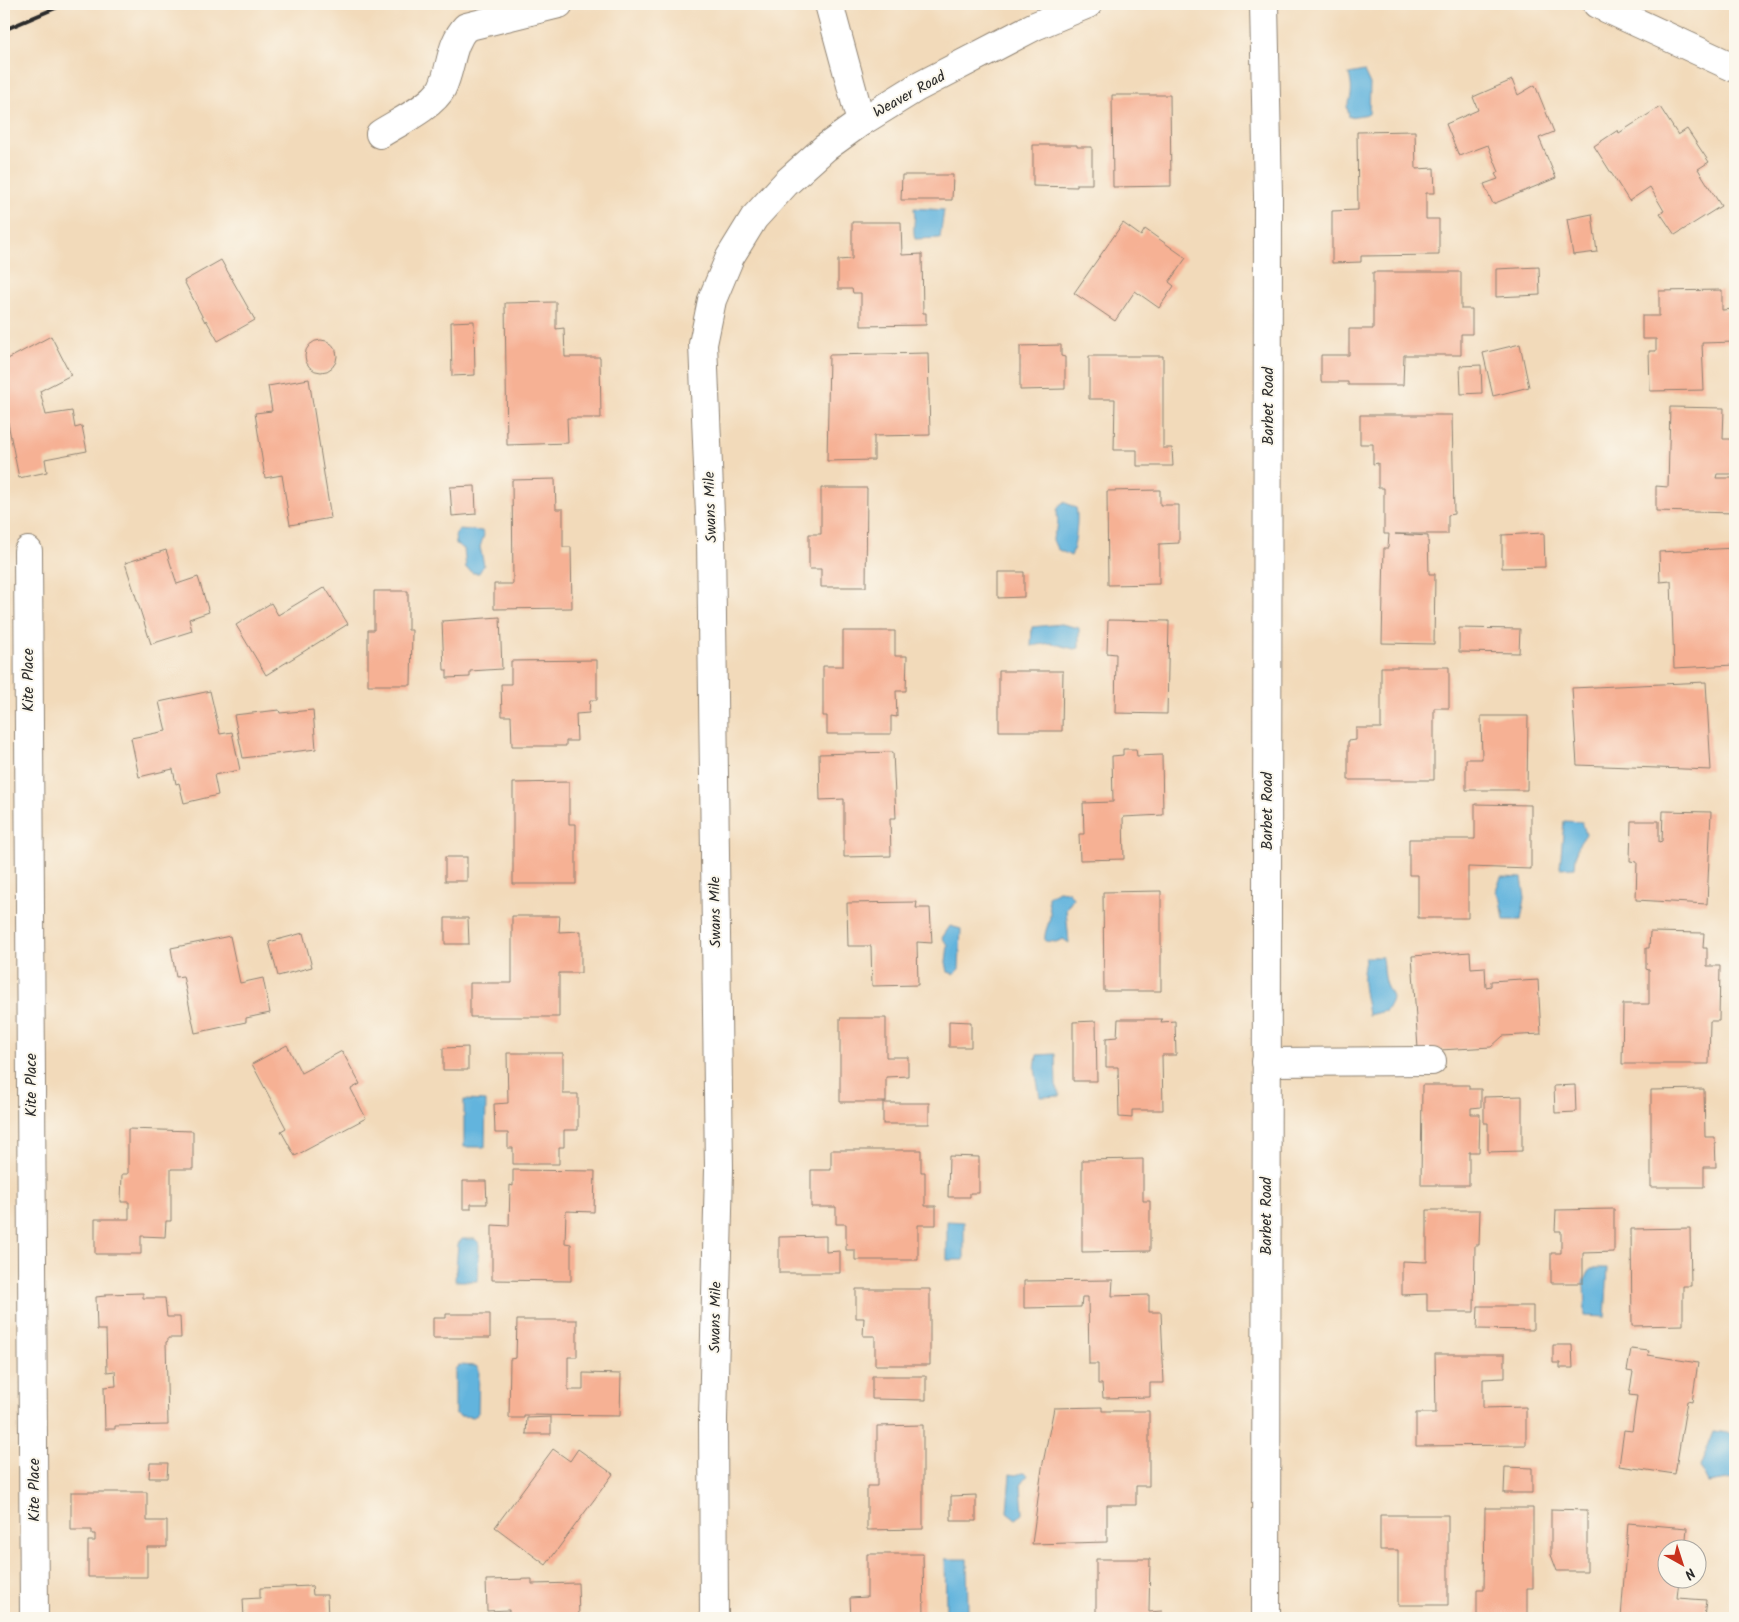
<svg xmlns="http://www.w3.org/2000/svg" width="1739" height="1622" font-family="Kalam,sans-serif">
	<rect width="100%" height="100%" fill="#fbf7ec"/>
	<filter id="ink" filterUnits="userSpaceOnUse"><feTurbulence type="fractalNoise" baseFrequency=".02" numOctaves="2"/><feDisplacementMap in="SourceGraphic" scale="10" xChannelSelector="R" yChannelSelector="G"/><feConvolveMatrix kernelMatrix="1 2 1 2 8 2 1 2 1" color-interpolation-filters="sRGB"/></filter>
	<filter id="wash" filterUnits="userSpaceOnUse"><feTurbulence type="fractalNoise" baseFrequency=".0096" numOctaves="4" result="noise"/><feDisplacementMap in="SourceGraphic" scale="20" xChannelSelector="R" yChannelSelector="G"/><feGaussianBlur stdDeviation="1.12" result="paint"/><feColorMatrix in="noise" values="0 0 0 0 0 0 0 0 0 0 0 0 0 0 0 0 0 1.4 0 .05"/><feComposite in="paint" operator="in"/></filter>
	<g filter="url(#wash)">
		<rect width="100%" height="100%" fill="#f2daba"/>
		<g fill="#62b4dd" stroke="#467084">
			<path d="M1364 71 1370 84 1369 114 1349 117 1347 106C1353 97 1352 85 1349 74Z"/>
			<path d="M914 208 944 210 940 238 915 239C912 227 916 219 914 208Z"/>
			<path d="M1064 502 1076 508C1079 517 1075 548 1071 556L1057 549 1053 540C1053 535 1055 532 1057 528 1060 518 1052 508 1064 502Z"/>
			<polygon points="459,529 482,531 484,535 480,547 484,565 479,573 473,573 466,568 464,549 456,544 455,536"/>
			<polygon points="1061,624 1079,628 1079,648 1074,649 1051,643 1031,646 1032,627"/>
			<polygon points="1564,821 1582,822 1586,834 1577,847 1575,867 1560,868"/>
			<polygon points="1501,877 1522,878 1525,898 1521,920 1504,920 1501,900 1496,891"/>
			<path d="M1059 891 1069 892 1073 898 1066 909 1069 943 1063 939 1056 942 1045 941C1044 930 1049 926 1050 916 1051 910 1047 903 1048 896Z"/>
			<polygon points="950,926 961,929 959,969 954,974 948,972 946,962 948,945 942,938"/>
			<path d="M1366 957H1382C1383 965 1383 974 1385 982 1390 998 1397 993 1386 1011L1368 1015C1365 991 1359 982 1366 957Z"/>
			<polygon points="1055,1054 1056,1086 1061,1096 1040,1097 1035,1069 1037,1055"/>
			<polygon points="464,1100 486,1101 485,1147 464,1147"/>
			<polygon points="947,1221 964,1222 964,1260 947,1260"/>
			<polygon points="462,1239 475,1239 479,1243 478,1281 455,1281 458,1244"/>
			<polygon points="1591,1268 1608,1268 1605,1317 1585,1316 1584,1282"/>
			<polygon points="459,1365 476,1366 479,1370 478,1413 474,1417 460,1416 455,1413 455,1369"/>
			<path d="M1714 1431 1732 1434C1736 1448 1737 1465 1733 1479L1708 1483 1700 1467Z"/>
			<polygon points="1025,1472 1028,1475 1021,1484 1023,1514 1016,1519 1007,1512 1010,1474 1016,1475"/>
			<path d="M945 1559H967L968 1610C960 1613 953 1616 946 1610Z"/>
		</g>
		<g id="blocks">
			<g fill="#f6b194">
				<polygon points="1512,80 1518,95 1535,85 1554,132 1539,138 1556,178 1493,204 1484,184 1498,179 1495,174 1499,172 1488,145 1459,156 1446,124 1478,110 1473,97"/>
				<polygon points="1112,95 1170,95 1171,186 1113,187"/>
				<polygon points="1660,107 1678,135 1687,129 1709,162 1698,169 1721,206 1675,235 1660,213 1664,211 1650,187 1629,201 1594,146 1618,130 1619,133"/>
				<polygon points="1415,131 1416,169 1434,168 1435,193 1426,193 1426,219 1439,219 1439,255 1361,256 1361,262 1332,263 1332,211 1358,210 1357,132"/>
				<polygon points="1033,145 1077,145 1077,147 1092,147 1092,184 1077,184 1077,187 1033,186"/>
				<polygon points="902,175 953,175 952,200 901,200"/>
				<polygon points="1592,214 1597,252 1573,255 1567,219"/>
				<polygon points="852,222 901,222 902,255 922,254 923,313 926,313 926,325 861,326 861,293 853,293 852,289 838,289 838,260 852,259"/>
				<polygon points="1123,223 1141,236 1145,229 1186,258 1169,282 1174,286 1159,308 1135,291 1115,321 1074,293"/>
				<polygon points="221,260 255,320 218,341 206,320 205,322 184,281"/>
				<polygon points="1539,267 1540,295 1496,297 1496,269"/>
				<polygon points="1373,272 1461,272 1461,309 1472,309 1472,334 1461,334 1461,355 1404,355 1403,385 1348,385 1348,382 1321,382 1321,355 1349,355 1349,329 1373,329"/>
				<polygon points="1722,290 1722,310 1735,309 1735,342 1702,343 1704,390 1650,391 1649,351 1656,351 1656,339 1642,339 1642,316 1659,316 1659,291"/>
				<polygon points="556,302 556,329 564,328 565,357 600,357 601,418 567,418 568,443 507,445 505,303"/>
				<polygon points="474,321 475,375 452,376 451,322"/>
				<polygon points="51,336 71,375 40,391 46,415 72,411 75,428 82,426 87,451 45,459 47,472 19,478 4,403 4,361"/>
				<circle cx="321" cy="356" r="16"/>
				<polygon points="1520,344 1529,387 1493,396 1483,353"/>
				<polygon points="1061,345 1061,356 1065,357 1065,389 1020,390 1020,346"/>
				<polygon points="928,353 930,435 874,436 874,460 827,461 829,355"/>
				<polygon points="1089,356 1163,356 1163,448 1172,448 1173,466 1137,466 1137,450 1114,450 1115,399 1089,399"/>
				<polygon points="1481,365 1482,393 1461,394 1460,366"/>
				<polygon points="309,379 331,518 290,525 282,475 265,478 255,413 272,411 268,386"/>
				<polygon points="1670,407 1724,408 1723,439 1735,439 1735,474 1717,474 1716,478 1735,478 1734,513 1656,511 1656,486 1668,487"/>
				<polygon points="1360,415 1452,415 1454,514 1448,515 1448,534 1395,534 1428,536 1429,574 1435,574 1434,644 1382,643 1384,548 1388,548 1389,534 1384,534 1384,488 1378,488 1378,463 1373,464 1373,444 1360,444"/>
				<polygon points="555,479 556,509 563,509 563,547 571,547 572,608 494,609 494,584 513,584 512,480"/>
				<polygon points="475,486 476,514 452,516 450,487"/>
				<polygon points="821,488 867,488 866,587 821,587 821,569 809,569 809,534 821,534"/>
				<polygon points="1160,490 1160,505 1179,505 1179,543 1159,544 1159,584 1108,585 1107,491"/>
				<polygon points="1544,533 1545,567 1502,568 1502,535"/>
				<polygon points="1735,548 1735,665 1674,668 1671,581 1660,582 1659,552"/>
				<polygon points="166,550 177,584 198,577 209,612 189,619 192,631 151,644 125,563"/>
				<polygon points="998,572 1024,572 1024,597 998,598"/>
				<polygon points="325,587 348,624 266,675 236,625 271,603 278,615"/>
				<polygon points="374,591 408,591 408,630 412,630 411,685 368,685 368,630 374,630"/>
				<polygon points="500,617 502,669 470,671 470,677 447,678 447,670 444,670 442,621"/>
				<polygon points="1108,620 1169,621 1167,714 1115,713 1116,654 1107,653"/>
				<polygon points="1459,628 1520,629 1519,653 1459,652"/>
				<polygon points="843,631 895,631 895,656 907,656 906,691 896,691 897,717 891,716 891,734 827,734 827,716 823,716 823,666 843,666"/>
				<polygon points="597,660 597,700 590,700 589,713 576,714 577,741 566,741 566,746 512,746 511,716 502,716 501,684 511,684 511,661"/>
				<polygon points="1381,667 1449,667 1449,708 1434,708 1434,780 1348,780 1348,741 1356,740 1356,728 1381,728"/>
				<polygon points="999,671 1063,671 1062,731 999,731"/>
				<polygon points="1706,682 1711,770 1577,765 1572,688"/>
				<polygon points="210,691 220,734 232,732 240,770 214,775 218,795 184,803 179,783 176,784 173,769 139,777 131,738 166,731 159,702"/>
				<polygon points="279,710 280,713 313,710 316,749 243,758 234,715"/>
				<polygon points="1481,716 1528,716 1527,790 1466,790 1466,759 1482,759"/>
				<polygon points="1123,749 1136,749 1137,756 1162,755 1163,815 1123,817 1124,859 1080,860 1079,834 1084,834 1083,803 1113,802 1112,756 1123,755"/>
				<polygon points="893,752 896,818 890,818 891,856 844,857 844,799 820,800 819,754"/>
				<polygon points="569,782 569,824 576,824 576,884 513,884 513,783"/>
				<polygon points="1475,804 1531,805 1531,869 1468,867 1468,918 1418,918 1418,875 1409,875 1409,839 1475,839"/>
				<polygon points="1663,811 1711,812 1707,904 1636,900 1637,862 1630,861 1631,821 1659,821 1659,842 1662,841"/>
				<rect x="445" y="857" width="22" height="24"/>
				<polygon points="1161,891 1161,991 1104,991 1103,892"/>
				<polygon points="917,902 916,908 930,908 932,943 917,942 918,985 872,986 871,946 848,946 847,903"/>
				<polygon points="512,916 560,916 559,932 581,931 581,973 559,973 559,1017 470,1017 470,983 512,983"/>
				<polygon points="445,918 468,918 469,944 445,944"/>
				<polygon points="1650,932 1704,933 1703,948 1707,948 1707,966 1720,966 1719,1021 1710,1021 1709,1064 1622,1064 1623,1004 1649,1004 1649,970 1646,969 1646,948 1649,948"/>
				<polygon points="303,933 312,967 278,976 269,942"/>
				<polygon points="230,936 240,983 263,978 270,1013 246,1018 246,1022 195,1033 183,976 176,977 171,948"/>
				<polygon points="1470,952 1471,968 1485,967 1486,987 1491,986 1491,981 1521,979 1522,981 1538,980 1541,1034 1503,1036 1491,1047 1423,1051 1418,1049 1412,956"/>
				<polygon points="840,1018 886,1018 886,1057 908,1057 908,1076 886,1077 886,1102 840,1102"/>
				<polygon points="1118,1019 1162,1019 1161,1022 1175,1021 1176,1055 1162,1055 1163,1110 1132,1110 1132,1118 1119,1117 1118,1067 1106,1067 1106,1038 1117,1037"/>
				<polygon points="949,1021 971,1022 971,1047 949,1047"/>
				<polygon points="1096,1021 1097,1081 1073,1081 1073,1022"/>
				<polygon points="287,1045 301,1073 342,1051 360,1084 351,1089 366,1118 295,1156 281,1131 286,1128 252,1064"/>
				<polygon points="468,1047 468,1070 443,1070 443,1048"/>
				<polygon points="507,1053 563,1053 563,1094 578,1094 578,1130 564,1130 564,1147 559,1147 559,1164 513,1164 513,1148 508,1148 508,1133 495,1133 494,1104 508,1103"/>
				<polygon points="1422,1085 1469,1085 1469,1089 1481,1089 1481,1107 1471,1108 1471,1114 1480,1114 1479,1152 1469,1152 1469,1185 1421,1185"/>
				<polygon points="1575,1085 1576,1112 1555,1113 1554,1086"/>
				<polygon points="1704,1089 1705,1137 1715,1137 1716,1167 1704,1167 1704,1187 1651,1187 1651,1090"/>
				<polygon points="1522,1096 1522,1151 1488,1152 1488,1123 1484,1123 1484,1097"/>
				<rect x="883" y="1103" width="46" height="21"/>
				<polygon points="128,1129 193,1131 193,1169 171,1169 171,1221 166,1221 165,1237 141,1236 141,1254 95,1254 95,1219 129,1219 129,1202 121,1202 122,1174 128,1174"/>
				<polygon points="831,1150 921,1150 921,1172 925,1172 925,1206 936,1206 936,1225 918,1225 918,1260 855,1260 855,1250 846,1250 846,1224 836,1224 836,1207 811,1207 811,1170 831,1170"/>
				<polygon points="949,1156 979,1157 979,1193 970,1193 970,1197 948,1197"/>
				<polygon points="1143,1159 1143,1201 1150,1201 1150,1251 1082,1252 1082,1160"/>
				<polygon points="513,1170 595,1171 594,1212 566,1211 565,1243 571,1244 571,1281 492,1280 492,1225 509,1226 510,1185 513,1186"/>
				<polygon points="463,1181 486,1181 487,1204 471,1204 471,1209 463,1209"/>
				<polygon points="1614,1209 1614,1252 1583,1253 1583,1283 1551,1283 1551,1253 1561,1253 1561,1231 1555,1231 1556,1210"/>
				<polygon points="1427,1210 1480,1210 1479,1245 1475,1245 1474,1312 1427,1312 1427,1294 1402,1295 1402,1261 1427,1262"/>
				<polygon points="1690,1228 1691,1286 1683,1286 1683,1325 1632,1326 1631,1229"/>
				<polygon points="826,1236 826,1252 840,1251 840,1273 779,1273 779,1237"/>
				<polygon points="1113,1280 1112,1296 1149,1295 1149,1312 1161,1312 1164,1383 1150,1383 1150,1397 1103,1398 1102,1384 1098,1384 1098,1364 1089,1364 1088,1297 1082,1297 1081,1307 1024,1308 1024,1281"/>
				<polygon points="856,1289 930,1289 930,1365 875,1365 875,1336 863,1336 864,1318 856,1318"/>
				<polygon points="143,1293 143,1298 165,1298 167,1317 180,1317 181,1338 168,1338 168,1341 166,1342 168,1425 115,1426 115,1429 105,1429 104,1387 116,1386 115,1371 107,1372 106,1330 97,1330 96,1297 105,1296 105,1294"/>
				<polygon points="1478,1306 1533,1306 1533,1330 1477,1329"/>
				<polygon points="446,1314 490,1314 490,1338 433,1338 433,1318 446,1318"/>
				<polygon points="517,1320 577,1320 577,1357 568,1357 568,1390 583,1390 583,1373 621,1374 620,1416 524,1415 524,1418 509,1418 510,1359 516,1358"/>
				<polygon points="1553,1345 1572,1345 1573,1368 1560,1368 1560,1363 1553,1363"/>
				<polygon points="1631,1349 1649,1351 1648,1355 1698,1363 1692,1402 1687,1401 1675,1474 1619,1466 1624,1430 1632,1431 1637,1396 1629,1395 1633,1372 1627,1371"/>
				<polygon points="1435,1354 1505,1354 1505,1378 1483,1379 1483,1408 1526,1407 1526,1445 1416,1446 1416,1413 1436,1413"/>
				<polygon points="872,1376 926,1376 926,1400 872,1399"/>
				<polygon points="1102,1407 1102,1411 1149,1411 1149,1486 1136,1486 1136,1505 1107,1505 1107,1542 1032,1544 1042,1468 1054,1408"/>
				<polygon points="551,1417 551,1434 526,1434 527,1418"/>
				<polygon points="923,1425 923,1529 867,1530 867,1486 877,1486 877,1426"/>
				<polygon points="553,1449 570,1461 578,1449 613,1474 546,1565 495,1527"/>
				<polygon points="150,1463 168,1463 167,1478 149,1478"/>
				<polygon points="1505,1467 1532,1468 1532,1493 1504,1493"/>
				<polygon points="71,1492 147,1492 147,1521 167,1521 167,1547 147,1547 147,1577 88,1577 88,1541 95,1541 95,1534 92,1534 92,1530 71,1530"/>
				<polygon points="976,1495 976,1521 951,1521 951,1496"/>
				<polygon points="1485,1508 1533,1508 1533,1588 1527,1588 1527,1618 1477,1618 1477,1589 1484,1589"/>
				<polygon points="1551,1509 1587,1510 1587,1571 1557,1571 1551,1555"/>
				<polygon points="1380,1515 1448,1515 1448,1605 1398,1605 1398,1550 1380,1550"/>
				<polygon points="1628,1523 1687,1528 1685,1550 1666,1550 1666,1580 1679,1580 1677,1598 1706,1600 1704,1618 1621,1618"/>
				<polygon points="867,1554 923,1554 924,1618 851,1618 850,1598 867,1597"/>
				<polygon points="1096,1559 1150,1559 1149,1612 1162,1611 1162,1618 1096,1618"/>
				<polygon points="532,1579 532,1584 578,1583 579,1618 509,1618 509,1610 487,1611 486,1580"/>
				<polygon points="312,1586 313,1595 327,1595 328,1618 244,1618 243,1599 260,1598 260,1588"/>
			</g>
		</g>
	</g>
	<g filter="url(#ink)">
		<use href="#blocks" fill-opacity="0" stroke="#8e8272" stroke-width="1"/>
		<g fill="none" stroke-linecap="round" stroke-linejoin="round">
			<defs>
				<g id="minor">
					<polyline points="829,4 861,122"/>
					<polyline points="1264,4 1268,196 1266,1618"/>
					<polyline points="1597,4 1735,68"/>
					<path d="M380 134C397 123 433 106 442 88 452 67 450 44 466 27L559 4"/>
					<polyline points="28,551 34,1618"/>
					<polyline points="1266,1062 1432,1061"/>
					<polyline points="714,1618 713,1419 719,1169 711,539 703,344 712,300 730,257 754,218 786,183 825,148 861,122 916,88 1035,26 1088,4"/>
				</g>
			</defs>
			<use href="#minor" stroke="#8e8272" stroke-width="30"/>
			<use href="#minor" stroke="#fff" stroke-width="28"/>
			<polyline stroke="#2b2b2b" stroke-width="4" points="4,30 65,4"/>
		</g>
	</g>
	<g text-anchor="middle" stroke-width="4" stroke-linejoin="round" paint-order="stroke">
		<g font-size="15" fill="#2b2b2b" stroke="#fbf7ec">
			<text transform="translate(909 94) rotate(-29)" y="5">Weaver Road</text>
			<text transform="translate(1268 406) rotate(-90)" y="5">Barbet Road</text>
			<text transform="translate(710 507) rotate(-92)" y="5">Swans Mile</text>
			<text transform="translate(28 680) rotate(-90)" y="5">Kite Place</text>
			<text transform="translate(1267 811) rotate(-90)" y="5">Barbet Road</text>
			<text transform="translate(715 912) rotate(-91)" y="5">Swans Mile</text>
			<text transform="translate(31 1085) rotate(-90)" y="5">Kite Place</text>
			<text transform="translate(1266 1216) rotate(-90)" y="5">Barbet Road</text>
			<text transform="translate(715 1317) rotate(-89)" y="5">Swans Mile</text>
			<text transform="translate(34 1490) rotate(-90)" y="5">Kite Place</text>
		</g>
	</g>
	<rect width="1739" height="1622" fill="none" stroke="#fbf7ec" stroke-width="20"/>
	<g transform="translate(1682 1564) rotate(141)"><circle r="24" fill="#fbf7ec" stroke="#a8a59f"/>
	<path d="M0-4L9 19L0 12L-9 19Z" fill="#c8321e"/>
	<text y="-8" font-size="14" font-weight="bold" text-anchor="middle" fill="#2b2b2b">N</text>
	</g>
</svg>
